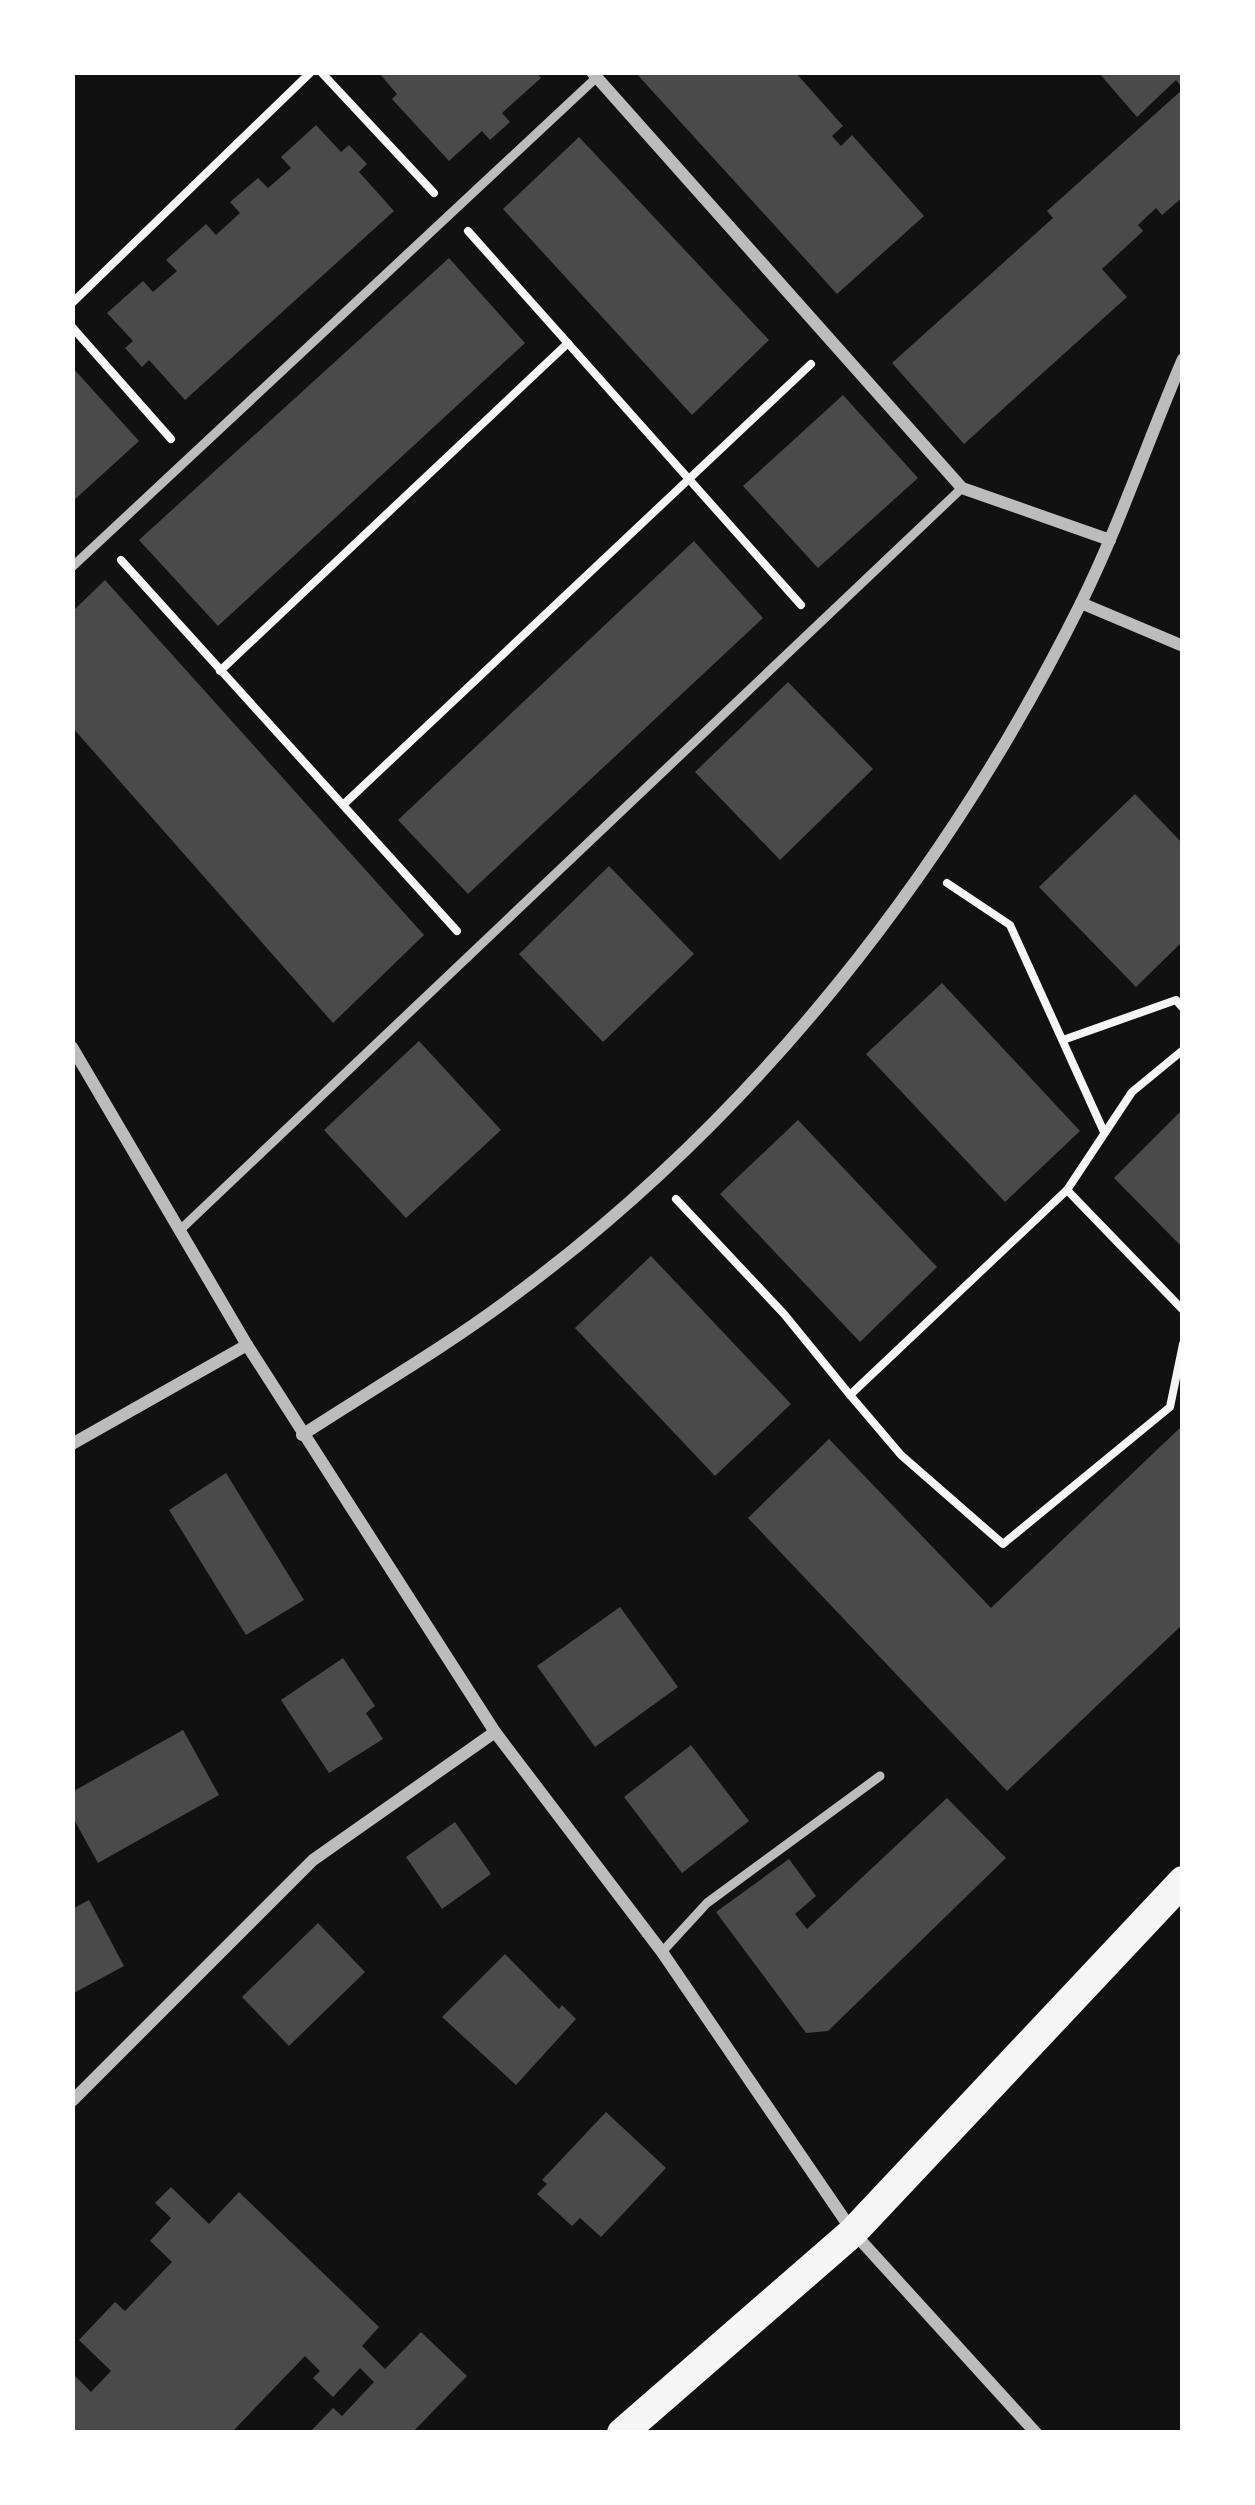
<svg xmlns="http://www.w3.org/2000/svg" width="1255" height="2505" font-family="'Asap Condensed',sans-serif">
	<rect width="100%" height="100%" fill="#111"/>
	<g fill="#4a4a4a">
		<polygon points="378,72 536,72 541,78 502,113 510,122 490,140 482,131 449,161 392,99 397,94"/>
		<polygon points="635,72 795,72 843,126 832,136 841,146 852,135 924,216 837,294"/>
		<polygon points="1098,72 1183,72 1183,197 1162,215 1156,208 1138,225 1143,231 1102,269 1127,297 964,444 892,363 1053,218 1047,211 1183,89 1176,80 1137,117"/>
		<polygon points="316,125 341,152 349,145 367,164 359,172 394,211 185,400 149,360 142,367 125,348 133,341 107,313 143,281 153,292 177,271 166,260 206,224 216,235 240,213 230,202 258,178 268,188 291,168 281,157"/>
		<polygon points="579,137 769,340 692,415 503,209"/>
		<polygon points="449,258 525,343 218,626 139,540"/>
		<polygon points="72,367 139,441 72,502"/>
		<polygon points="843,395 918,478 818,568 743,486"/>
		<polygon points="694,541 763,618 468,894 398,820"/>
		<polygon points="105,580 424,935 333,1023 72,727 72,612"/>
		<polygon points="788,682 873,769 780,860 695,772"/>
		<polygon points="1135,794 1183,844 1183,941 1136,987 1039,887"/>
		<polygon points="609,866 694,954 603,1042 519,954"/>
		<polygon points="942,983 1080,1131 1005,1202 866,1054"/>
		<polygon points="419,1041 501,1130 406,1218 324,1130"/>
		<polygon points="1183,1109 1183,1248 1114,1178"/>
		<polygon points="798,1120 937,1267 860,1342 720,1194"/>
		<polygon points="651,1256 791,1404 715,1476 575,1328"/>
		<polygon points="1183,1425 1183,1624 1007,1791 748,1518 829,1439 991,1608"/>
		<polygon points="226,1473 304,1600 246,1635 169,1510"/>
		<polygon points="620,1607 678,1687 595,1747 537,1666"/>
		<polygon points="343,1658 375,1706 366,1713 383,1739 329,1773 281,1700"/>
		<polygon points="183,1730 219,1795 98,1863 72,1816 72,1792"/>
		<polygon points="691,1745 749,1821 682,1873 624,1797"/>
		<polygon points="947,1798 1006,1858 828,2031 806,2033 716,1912 789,1859 816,1896 795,1914 807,1929"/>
		<polygon points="455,1822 491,1874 442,1909 406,1857"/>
		<polygon points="89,1900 124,1966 72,1994 72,1909"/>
		<polygon points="318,1923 365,1972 289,2046 242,1997"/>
		<polygon points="505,1954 559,2009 562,2005 576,2019 516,2085 442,2017"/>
		<polygon points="606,2112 666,2168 601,2237 580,2218 572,2226 537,2194 547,2184 542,2180"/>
		<polygon points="171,2187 209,2224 239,2192 379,2327 362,2346 385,2369 421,2332 467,2376 412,2433 309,2433 333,2408 342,2416 374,2382 360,2368 333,2397 313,2378 320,2371 305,2356 231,2433 72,2433 72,2373 91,2392 111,2371 79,2340 115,2302 125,2311 172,2262 150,2241 171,2218 155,2203"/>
	</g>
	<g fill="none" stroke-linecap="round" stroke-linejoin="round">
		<g stroke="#f5f5f5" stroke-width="8">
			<polyline points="321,72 434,193"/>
			<polyline points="468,231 801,605"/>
			<polyline points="72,303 311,72"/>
			<polyline points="72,327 171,439"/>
			<polyline points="121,560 457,931"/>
			<polyline points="220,671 568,343"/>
			<polyline points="343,805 811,364"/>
			<polyline points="947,883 1010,925 1104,1132"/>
			<polyline points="1063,1040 1176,1000 1183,1008"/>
			<polyline points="1183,1050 1132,1092 1067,1190 850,1395 901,1455 1003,1544 1170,1407 1183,1344"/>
			<polyline points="1067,1190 1183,1310"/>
			<polyline points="676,1199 784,1314 850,1395"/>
		</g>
		<g stroke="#bcbcbc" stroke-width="9">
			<polyline points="72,567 597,77"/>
			<polyline points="180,1230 962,488"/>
			<polyline points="662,1952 707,1903 880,1776"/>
		</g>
		<g stroke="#bcbcbc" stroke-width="12">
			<polyline points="592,72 962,488 1110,540"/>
			<polyline points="1081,603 1183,646"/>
			<polyline points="72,1047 247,1345 495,1732 662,1952 853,2232 1036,2433"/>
			<path d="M302 1435C371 1390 442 1349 508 1300 754 1119 946 875 1081 603 1120 524 1148 440 1183 359"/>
			<polyline points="72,1444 247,1345"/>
			<polyline points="72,2101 313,1860 495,1732"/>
		</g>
		<polyline stroke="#f5f5f5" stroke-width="30" points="622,2433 853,2232 1183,1881"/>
	</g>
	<rect width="1255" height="2505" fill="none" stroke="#ffffff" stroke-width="150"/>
</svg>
